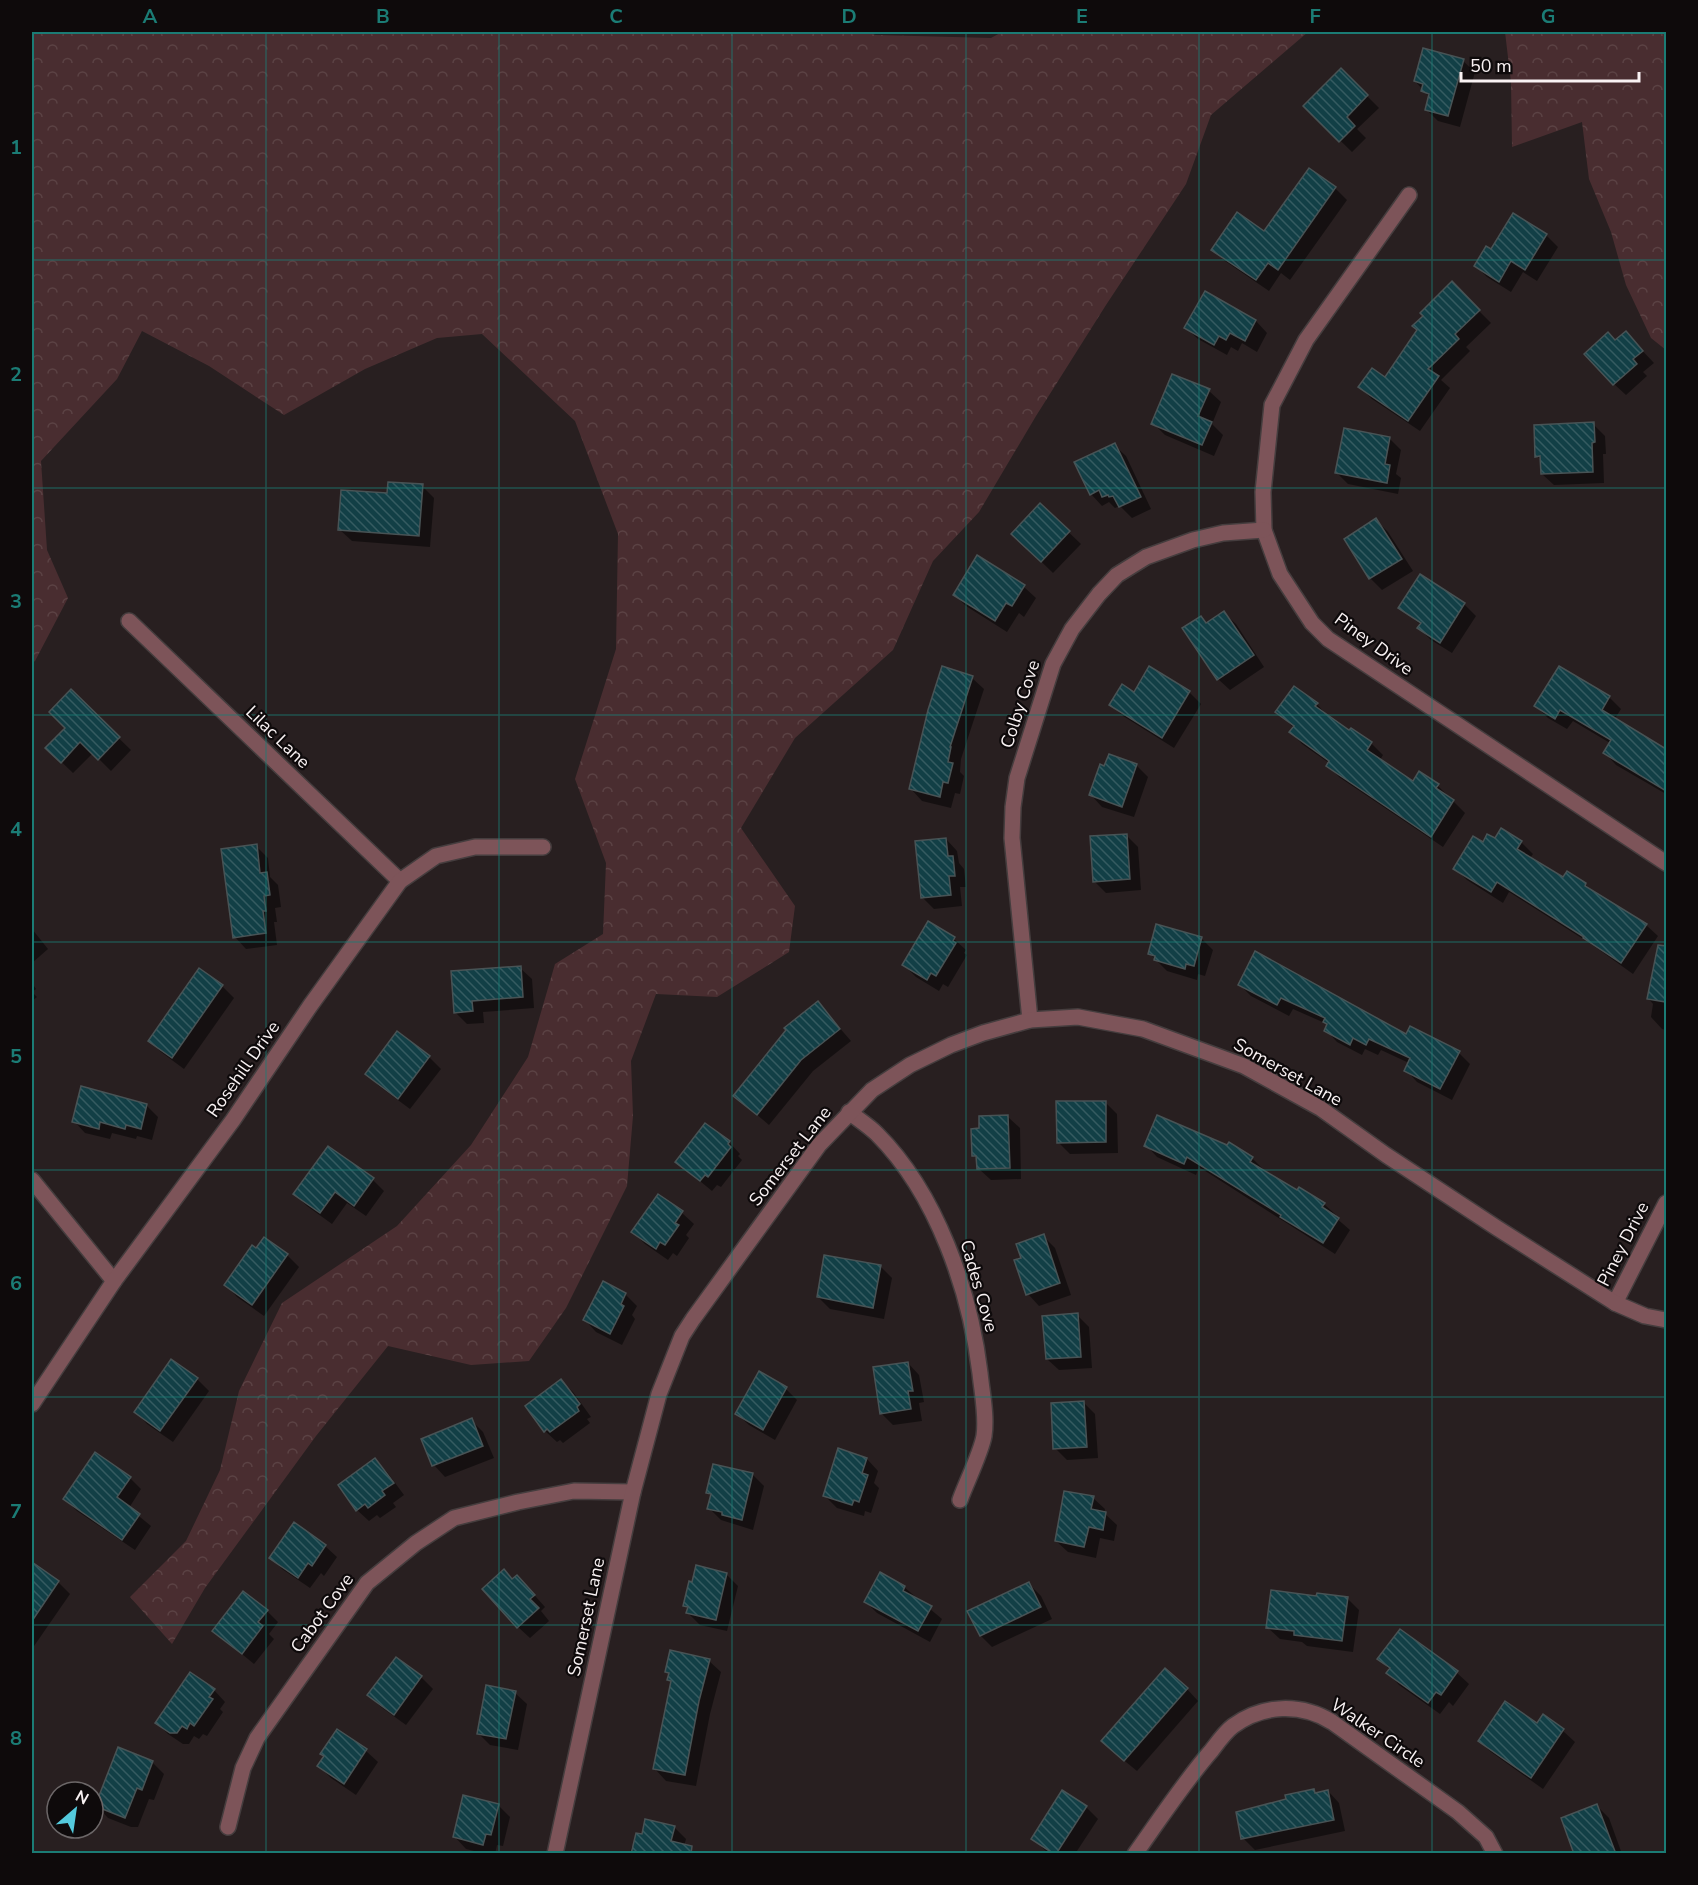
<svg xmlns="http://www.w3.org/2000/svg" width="1698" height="1885" font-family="'Nunito Sans',sans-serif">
	<defs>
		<pattern id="forest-crowns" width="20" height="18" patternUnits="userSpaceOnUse" patternTransform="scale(1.5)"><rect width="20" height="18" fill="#492d30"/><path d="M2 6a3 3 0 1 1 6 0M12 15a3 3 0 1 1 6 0" fill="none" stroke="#5b4244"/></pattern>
		<pattern id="building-back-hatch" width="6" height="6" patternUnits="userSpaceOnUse" patternTransform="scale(1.5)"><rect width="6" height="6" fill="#123f46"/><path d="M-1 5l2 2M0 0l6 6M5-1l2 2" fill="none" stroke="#355b61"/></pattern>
	</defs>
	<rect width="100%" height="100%" fill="#281f20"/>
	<g fill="url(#forest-crowns)">
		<polygon points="32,32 864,32 876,35 991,38 1002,32 1308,32 1211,115 1186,184 1106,305 1036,416 979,512 933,561 893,650 795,738 741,828 795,906 789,952 717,997 656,994 631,1061 633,1116 627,1186 566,1308 529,1361 471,1365 388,1346 316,1436 205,1588 172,1644 130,1597 186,1541 220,1470 239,1391 282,1303 397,1226 471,1145 528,1057 555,964 603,934 606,863 575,779 616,649 618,534 575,421 482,334 437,338 365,369 284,415 209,366 142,331 117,379 41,461 47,550 68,598 35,661 32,663"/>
		<polygon points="1505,32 1666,32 1666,350 1651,338 1626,285 1611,232 1589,179 1582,122 1512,147 1511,82"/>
	</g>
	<g fill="#0007">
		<polygon points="1463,61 1475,72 1460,127 1438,121 1426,109 1430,98 1415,81"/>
		<polygon points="1341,70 1379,108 1357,129 1366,138 1352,152 1305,106"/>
		<polygon points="1335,188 1347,200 1290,280 1281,273 1269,291 1225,261 1213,250 1264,233"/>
		<polygon points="1546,235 1558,247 1537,281 1523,272 1511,292 1487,277 1476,266 1492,251"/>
		<polygon points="1452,284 1491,323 1466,347 1470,351 1441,380 1450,388 1420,431 1372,399 1360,387 1385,379"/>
		<polygon points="1205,293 1256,321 1267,333 1257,352 1242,343 1238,351 1231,347 1227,355 1198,339 1186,328"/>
		<polygon points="1615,342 1637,345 1654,363 1643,372 1647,376 1626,395 1614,384"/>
		<polygon points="1209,391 1221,402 1212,424 1223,435 1214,456 1165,435 1153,423"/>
		<polygon points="1593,424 1605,436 1606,454 1603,454 1604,483 1554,485 1542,474 1542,461 1537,456"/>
		<polygon points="1389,438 1401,450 1396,474 1401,478 1398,494 1348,484 1336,472"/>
		<polygon points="1114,445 1126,456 1151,509 1132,518 1120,506 1115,508 1109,502 1102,506 1091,494"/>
		<polygon points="422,486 434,498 430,547 352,541 340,530 389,495"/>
		<polygon points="1040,505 1081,544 1053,573 1013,534"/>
		<polygon points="1376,520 1388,532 1413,571 1382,590 1370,578 1346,539"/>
		<polygon points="977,558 1024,587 1036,598 1024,617 1019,613 1007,632 966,606 955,595"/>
		<polygon points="1421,576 1464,604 1476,616 1452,653 1431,640 1419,628 1421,625 1400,608"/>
		<polygon points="1224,613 1236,624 1264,667 1230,690 1218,679 1201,618 1207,624"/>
		<polygon points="972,678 984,689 961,759 960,772 964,776 960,794 955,793 951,808 922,801 911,789"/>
		<polygon points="71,692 131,750 111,771 93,753 73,773 47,748 67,728"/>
		<polygon points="1189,692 1201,704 1174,748 1123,716 1111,705 1135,694"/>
		<polygon points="1609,697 1621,709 1614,720 1666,751 1666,794 1616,765 1605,753 1610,743 1573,721 1567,729 1548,718 1536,706"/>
		<polygon points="1317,704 1328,717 1349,732 1351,730 1371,743 1383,755 1380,760 1414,783 1420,773 1438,786 1465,813 1443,847 1339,777 1328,765 1329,763 1302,744 1291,732 1294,728 1277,712"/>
		<polygon points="1136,765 1148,777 1134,817 1102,807 1091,795"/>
		<polygon points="1126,835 1138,847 1141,890 1106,893 1094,881"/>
		<polygon points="946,839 957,851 959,863 964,869 966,887 960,887 962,906 934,909 922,897"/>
		<polygon points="1495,840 1521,842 1533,854 1530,858 1563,879 1585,884 1595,894 1646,925 1658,936 1633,974 1591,944 1509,892 1503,903 1467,880 1455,868 1483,844"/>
		<polygon points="256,846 268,858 270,877 278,885 281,907 275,908 277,922 274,922 277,945 246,949 235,937"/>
		<polygon points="32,929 48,949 32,963"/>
		<polygon points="1201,938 1213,950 1205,976 1198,974 1197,980 1167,971 1149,953"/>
		<polygon points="954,939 966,950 964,953 967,955 948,987 943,984 939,991 916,977 904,965"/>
		<polygon points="1658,954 1666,955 1666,1030 1662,1029 1651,1017 1653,1004 1648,998"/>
		<polygon points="520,968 532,979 534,1008 483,1012 484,1023 467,1024 455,1012"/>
		<polygon points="200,970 222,986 234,998 184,1069 161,1052 150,1041"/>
		<polygon points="32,983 36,989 32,992 37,997 32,1001"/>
		<polygon points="1240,985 1459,1053 1470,1064 1452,1100 1417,1082 1406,1070 1409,1063 1381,1050 1378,1055 1365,1049 1362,1055 1337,1042 1326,1030 1327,1024 1293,1009 1289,1016 1251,996"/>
		<polygon points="818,1003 851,1041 813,1071 769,1125 735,1096"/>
		<polygon points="429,1057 441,1069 410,1109 379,1086 367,1074"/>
		<polygon points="1105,1102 1117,1114 1118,1153 1070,1154 1058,1142"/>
		<polygon points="146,1105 158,1117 152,1140 137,1136 136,1139 112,1133 110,1139 85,1133 74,1121"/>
		<polygon points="1008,1117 1020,1128 1021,1179 991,1180 979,1169 978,1160 973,1155 981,1130"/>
		<polygon points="729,1142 740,1154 738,1156 742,1160 721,1187 717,1185 712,1191 677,1162"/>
		<polygon points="1229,1144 1252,1158 1264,1170 1263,1171 1297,1192 1324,1204 1336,1215 1335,1217 1350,1230 1335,1254 1199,1167 1196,1175 1157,1157 1146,1145 1227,1147"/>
		<polygon points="373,1180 384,1191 366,1216 347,1203 332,1224 307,1206 295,1194"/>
		<polygon points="659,1196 682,1213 694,1224 686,1235 689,1238 677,1256 673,1253 668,1260 645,1244 633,1232"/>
		<polygon points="1043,1236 1055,1248 1071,1295 1039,1306 1028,1294 1023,1259"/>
		<polygon points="264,1239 287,1255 299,1267 264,1316 237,1297 226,1285"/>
		<polygon points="880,1266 892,1278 884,1319 830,1309 818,1297"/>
		<polygon points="625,1294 637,1306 632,1315 635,1319 622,1345 596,1332 585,1320"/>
		<polygon points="1077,1315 1089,1327 1092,1368 1059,1370 1047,1359"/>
		<polygon points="908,1363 919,1375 924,1402 919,1403 922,1421 893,1425 881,1413"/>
		<polygon points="197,1379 209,1391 173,1442 147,1424 136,1412"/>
		<polygon points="561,1381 573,1392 591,1417 587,1419 590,1423 563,1443 560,1440 557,1442 545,1431"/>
		<polygon points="786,1389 797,1400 775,1440 749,1425 737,1414"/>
		<polygon points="1084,1403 1095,1414 1098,1458 1067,1460 1055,1448"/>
		<polygon points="471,1420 483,1432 494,1458 445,1477 434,1465 423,1439"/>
		<polygon points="867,1459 878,1471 874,1483 879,1488 871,1513 865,1511 864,1516 837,1508 825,1496"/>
		<polygon points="375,1460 387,1472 404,1495 393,1503 396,1507 380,1518 377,1515 369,1521 357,1510"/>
		<polygon points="752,1474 764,1486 753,1530 721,1520 709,1508 712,1497 708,1493"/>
		<polygon points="130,1478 141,1489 129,1508 151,1526 135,1550 77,1511 65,1499"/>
		<polygon points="1093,1498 1105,1509 1104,1513 1117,1525 1114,1541 1100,1538 1096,1558 1068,1552 1056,1541"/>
		<polygon points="325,1546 337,1557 324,1576 321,1573 310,1588 282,1569 271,1557"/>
		<polygon points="37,1568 58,1582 70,1594 32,1649 32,1576"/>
		<polygon points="726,1574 738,1586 727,1631 700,1625 688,1613 689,1609 685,1605"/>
		<polygon points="513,1580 528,1588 545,1607 541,1611 549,1621 530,1638 518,1627"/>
		<polygon points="1029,1584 1041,1596 1052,1619 992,1647 981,1636"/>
		<polygon points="904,1587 942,1619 930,1642 877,1613 865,1601"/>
		<polygon points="1317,1598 1347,1598 1359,1610 1353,1652 1307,1646 1302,1642 1280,1639 1268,1628"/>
		<polygon points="267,1611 278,1622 269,1634 274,1639 254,1664 214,1631"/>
		<polygon points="1400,1631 1457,1673 1469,1684 1453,1706 1449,1702 1440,1714 1399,1685 1388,1673 1390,1670 1379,1659"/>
		<polygon points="396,1659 421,1677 433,1689 406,1725 381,1707 369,1695"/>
		<polygon points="709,1661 721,1672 710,1714 696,1786 666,1781 655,1769 672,1683 669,1680 670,1674 667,1671"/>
		<polygon points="1187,1689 1198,1701 1137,1771 1115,1753"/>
		<polygon points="214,1690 225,1702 220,1709 223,1712 207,1736 203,1734 199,1739 194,1736 189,1744 183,1744 168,1734 157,1723"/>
		<polygon points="515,1693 527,1704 518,1750 490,1745 478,1733"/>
		<polygon points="1543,1717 1563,1731 1575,1742 1543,1789 1491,1752 1479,1741 1538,1725"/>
		<polygon points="337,1731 366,1751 378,1762 356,1795 331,1778 319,1766"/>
		<polygon points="152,1762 164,1774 154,1800 149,1799 138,1827 131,1827 108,1818 97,1806"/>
		<polygon points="1313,1790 1317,1794 1328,1791 1339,1803 1345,1831 1255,1850 1243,1838 1263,1808 1262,1805 1288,1800"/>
		<polygon points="498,1805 510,1817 503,1846 497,1845 495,1854 486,1854 466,1849 455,1837"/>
		<polygon points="1597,1806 1609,1818 1622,1854 1575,1854"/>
		<polygon points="1086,1807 1098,1819 1075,1854 1049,1854 1032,1838"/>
		<polygon points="674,1827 686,1839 682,1854 630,1854 631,1848 643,1836"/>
	</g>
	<g fill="url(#building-back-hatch)" stroke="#485355" stroke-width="1.5">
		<polygon points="1423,48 1464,59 1448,116 1425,110 1429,94 1421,91 1423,84 1414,81"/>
		<polygon points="1341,68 1368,95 1347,117 1355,126 1339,142 1303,106"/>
		<polygon points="1309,168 1336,187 1278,270 1268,263 1256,280 1211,250 1237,212 1264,231"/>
		<polygon points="1513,213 1547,234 1525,270 1511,261 1499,282 1474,266 1486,246 1491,249"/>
		<polygon points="1452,281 1480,310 1455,334 1459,339 1428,369 1439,376 1408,421 1358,387 1372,368 1385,377 1417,330 1412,326 1423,316 1420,313"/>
		<polygon points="1205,291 1256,320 1245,341 1230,333 1226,340 1219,336 1214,345 1184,328"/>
		<polygon points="1626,331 1643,351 1633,359 1637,364 1613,385 1584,354 1608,332 1615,340"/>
		<polygon points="1172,374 1210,389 1198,416 1212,422 1202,445 1151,424"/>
		<polygon points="1594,422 1595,442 1592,443 1593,472 1541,474 1540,456 1535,457 1534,425"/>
		<polygon points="1344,428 1390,437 1385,464 1390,465 1387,483 1335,473"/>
		<polygon points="1115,443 1141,497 1119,507 1113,496 1109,497 1108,495 1102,497 1099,490 1090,495 1074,462"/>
		<polygon points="388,482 423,484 419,536 338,530 341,490 387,493"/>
		<polygon points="1040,503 1070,531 1041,562 1011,534"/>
		<polygon points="1376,518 1402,559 1369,579 1344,539"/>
		<polygon points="977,555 1025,585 1012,606 1006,603 995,621 953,595"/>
		<polygon points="1420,574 1465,603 1440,643 1417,628 1421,623 1398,608"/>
		<polygon points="1224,611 1254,655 1217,680 1182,628 1201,616 1206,623"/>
		<polygon points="942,666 973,676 950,747 951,747 948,762 953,763 948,783 943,782 940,797 909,789 928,710"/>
		<polygon points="1149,666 1190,691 1162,738 1109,705 1122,684 1134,692"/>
		<polygon points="1559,666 1610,696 1602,710 1666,749 1666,791 1603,753 1611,740 1560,710 1555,719 1534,706"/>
		<polygon points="1294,686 1318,703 1315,706 1349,730 1351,728 1372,742 1367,750 1413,781 1419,771 1439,784 1436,788 1454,800 1431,837 1326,766 1329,761 1289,732 1294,726 1275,712"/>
		<polygon points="71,689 120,737 98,760 80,742 61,763 45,748 65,728 49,712"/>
		<polygon points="1109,754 1137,764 1122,807 1089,795 1100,764 1104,766"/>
		<polygon points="1501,828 1522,841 1517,849 1563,877 1567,871 1586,883 1585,886 1647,924 1621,963 1583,938 1584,937 1497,882 1491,892 1453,869 1473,836 1483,842 1487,834 1495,838"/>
		<polygon points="1127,834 1130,879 1093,882 1090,836"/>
		<polygon points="946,838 948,856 953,856 955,876 949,876 951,895 921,898 915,841"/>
		<polygon points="257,844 260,873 267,872 270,895 264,896 266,911 263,911 266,933 233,938 221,849"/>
		<polygon points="928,921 955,937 953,941 956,943 936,976 931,973 927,980 902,965"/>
		<polygon points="1156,924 1202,937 1194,966 1186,964 1185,969 1154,960 1155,956 1148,954"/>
		<polygon points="1658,945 1666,946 1666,1002 1647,999"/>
		<polygon points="1255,951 1406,1034 1410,1026 1460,1051 1440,1089 1404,1071 1410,1058 1369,1039 1366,1045 1353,1038 1350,1045 1324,1031 1327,1024 1323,1022 1325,1018 1281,998 1277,1005 1238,985"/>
		<polygon points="521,966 523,997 472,1001 473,1011 454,1013 451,971"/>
		<polygon points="199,968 223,985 172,1058 148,1041"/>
		<polygon points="818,1001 840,1029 801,1060 757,1115 733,1096 786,1030 784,1028"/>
		<polygon points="397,1031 430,1056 398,1099 365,1074"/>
		<polygon points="81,1086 147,1104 141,1129 126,1125 125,1129 100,1122 99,1129 72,1122"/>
		<polygon points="1056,1101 1106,1101 1106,1142 1057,1143"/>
		<polygon points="1008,1115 1010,1168 977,1169 976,1156 972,1156 971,1129 979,1128 979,1116"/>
		<polygon points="1157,1115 1227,1145 1229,1142 1253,1157 1250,1162 1297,1190 1299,1187 1325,1203 1322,1207 1339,1218 1323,1243 1280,1217 1281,1215 1187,1157 1184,1164 1144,1146"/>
		<polygon points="705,1123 730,1141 728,1144 731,1147 708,1177 705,1175 700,1181 675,1162"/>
		<polygon points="328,1146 374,1178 354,1206 335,1192 320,1213 293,1194"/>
		<polygon points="658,1194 683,1211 675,1223 679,1225 665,1245 660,1242 656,1249 631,1232"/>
		<polygon points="1044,1234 1060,1283 1026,1295 1014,1260 1021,1258 1016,1244"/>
		<polygon points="264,1237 288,1254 252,1305 224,1285 252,1245 256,1248"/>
		<polygon points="824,1255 881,1265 873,1308 817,1297"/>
		<polygon points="603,1281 626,1293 621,1304 624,1306 610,1334 583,1320"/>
		<polygon points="1078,1313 1081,1357 1046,1359 1042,1316"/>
		<polygon points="171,1359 198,1378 160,1431 134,1412"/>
		<polygon points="908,1362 913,1391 908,1391 911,1409 880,1414 873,1367"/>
		<polygon points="759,1371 787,1387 763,1430 735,1414"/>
		<polygon points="561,1379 580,1404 577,1407 579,1411 550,1432 547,1429 544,1432 525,1406"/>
		<polygon points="1084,1401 1087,1447 1053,1449 1051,1403"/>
		<polygon points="472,1418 483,1446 432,1466 421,1439"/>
		<polygon points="838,1448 867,1458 862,1473 868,1475 859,1502 854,1500 852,1505 823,1496"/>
		<polygon points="95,1452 131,1477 117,1497 140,1514 122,1540 63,1499"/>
		<polygon points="375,1458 394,1483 382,1491 385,1495 368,1508 365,1504 356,1511 338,1485"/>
		<polygon points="713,1464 753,1473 742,1520 722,1515 722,1512 707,1509 711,1494 706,1493"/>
		<polygon points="1064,1491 1094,1496 1091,1509 1106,1512 1103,1530 1089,1527 1084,1547 1055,1541"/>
		<polygon points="294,1522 326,1545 312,1566 308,1563 298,1578 269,1558"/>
		<polygon points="32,1562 59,1581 32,1621"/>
		<polygon points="696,1565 727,1573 716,1620 686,1613 688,1607 683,1606 689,1581 692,1582"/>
		<polygon points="504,1569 512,1579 517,1575 535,1595 530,1599 539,1608 517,1628 482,1589"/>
		<polygon points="880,1572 905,1586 903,1591 932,1606 918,1631 864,1602"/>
		<polygon points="1029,1582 1041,1607 980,1636 967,1611"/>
		<polygon points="1271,1590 1316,1596 1317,1593 1348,1597 1342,1641 1294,1635 1294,1631 1266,1628"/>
		<polygon points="243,1591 268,1610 258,1622 263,1626 242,1654 212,1631"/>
		<polygon points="1400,1629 1458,1671 1441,1695 1436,1692 1428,1703 1386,1673 1390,1668 1377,1659"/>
		<polygon points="670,1650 710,1659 699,1701 685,1775 653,1769 671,1681 667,1680 669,1673 665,1672"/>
		<polygon points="396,1657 422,1676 394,1715 367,1695"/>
		<polygon points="1165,1668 1188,1688 1124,1761 1101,1741"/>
		<polygon points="190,1672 215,1689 209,1697 213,1699 194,1726 190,1723 187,1729 182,1726 177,1733 170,1733 155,1723"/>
		<polygon points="486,1685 516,1691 506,1739 477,1734"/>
		<polygon points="1505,1701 1537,1723 1543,1714 1564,1729 1531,1778 1478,1741"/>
		<polygon points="337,1729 367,1749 344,1784 317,1766 324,1756 320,1754"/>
		<polygon points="118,1747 153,1761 142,1790 137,1788 125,1818 95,1806"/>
		<polygon points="1314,1789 1315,1793 1328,1790 1334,1820 1241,1839 1236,1812 1286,1799 1285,1795"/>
		<polygon points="1062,1790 1087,1806 1056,1854 1054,1854 1031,1839"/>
		<polygon points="463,1795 499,1804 491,1835 486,1834 483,1845 453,1837"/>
		<polygon points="1597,1804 1616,1854 1574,1854 1561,1818"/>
		<polygon points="645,1819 675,1826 671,1841 692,1846 691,1854 631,1854 636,1833 642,1834"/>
	</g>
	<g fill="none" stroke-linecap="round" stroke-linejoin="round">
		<defs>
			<g id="street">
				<polyline points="1409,195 1306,340 1272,405 1263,492 1264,530 1280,574 1312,623 1328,639 1666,863"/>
				<polyline points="129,621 400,881"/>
				<polyline points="1030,1020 1012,838 1013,807 1017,778 1053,664 1072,629 1099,594 1117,575 1146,557 1193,540 1223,533 1264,530"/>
				<path d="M849 1112C858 1119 869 1126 877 1134 937 1194 970 1291 980 1373 982 1393 987 1416 984 1436 981 1453 966 1483 960 1500"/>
				<polyline points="32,1180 114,1281"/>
				<polyline points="1615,1303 1666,1203"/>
				<polyline points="32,1404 114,1281 233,1120 310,1006 400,881 436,856 475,847 543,847"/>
				<polyline points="228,1827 243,1768 257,1738 367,1583 416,1543 454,1518 518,1502 574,1491 633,1492"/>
				<polyline points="555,1854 633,1492 659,1394 682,1336 693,1319 819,1145 872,1090 910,1065 951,1045 983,1033 1030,1020 1078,1017 1143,1029 1244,1066 1320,1108 1386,1155 1497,1228 1615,1303 1645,1316 1666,1320"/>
				<path d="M1135 1854C1160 1819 1184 1782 1212 1750 1218 1742 1225 1732 1233 1726 1263 1704 1301 1703 1332 1722L1458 1812 1486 1837 1495 1854"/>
			</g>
		</defs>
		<use href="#street" stroke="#453d3e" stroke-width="18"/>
		<use href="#street" stroke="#7d5459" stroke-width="15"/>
	</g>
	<path fill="none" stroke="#1b7c75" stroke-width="1.5" stroke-opacity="0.55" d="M266 32V1854M499 32V1854M732 32V1854M966 32V1854M1199 32V1854M1432 32V1854M32 260H1666M32 488H1666M32 715H1666M32 942H1666M32 1170H1666M32 1397H1666M32 1625H1666"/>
	<g text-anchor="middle" stroke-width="4.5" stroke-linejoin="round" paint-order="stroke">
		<g font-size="18" fill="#f9f2f3" stroke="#0e0a0b">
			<text transform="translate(1374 644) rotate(36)" y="6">Piney Drive</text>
			<text transform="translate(1020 704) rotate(-72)" y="6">Colby Cove</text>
			<text transform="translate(278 737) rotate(44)" y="6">Lilac Lane</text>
			<text transform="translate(243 1069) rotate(-55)" y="6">Rosehill Drive</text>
			<text transform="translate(1288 1072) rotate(29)" y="6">Somerset Lane</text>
			<text transform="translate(790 1156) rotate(-52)" y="6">Somerset Lane</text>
			<text transform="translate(1623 1244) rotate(-63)" y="6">Piney Drive</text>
			<text transform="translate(979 1286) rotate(74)" y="6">Cades Cove</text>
			<text transform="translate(322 1613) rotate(-54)" y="6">Cabot Cove</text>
			<text transform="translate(586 1617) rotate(-78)" y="6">Somerset Lane</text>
			<text transform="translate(1378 1733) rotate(34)" y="6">Walker Circle</text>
		</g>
	</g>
	<rect width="1698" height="1885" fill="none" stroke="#0e0a0b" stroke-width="66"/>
	<g transform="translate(75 1810) rotate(29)"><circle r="28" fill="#0e0a0b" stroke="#6c6768" stroke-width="1.5"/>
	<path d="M0-4.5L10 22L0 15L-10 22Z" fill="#54cadd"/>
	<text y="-9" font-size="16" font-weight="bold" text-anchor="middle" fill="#f9f2f3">N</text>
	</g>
	<path d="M1461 72v9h178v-9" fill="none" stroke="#f9f2f3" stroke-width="3"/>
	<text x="1470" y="72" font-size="18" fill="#f9f2f3" stroke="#0e0a0b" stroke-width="4.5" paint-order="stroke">50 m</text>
	<rect x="33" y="33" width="1632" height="1819" fill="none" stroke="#1b7c75" stroke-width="2"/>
	<g font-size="20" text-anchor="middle" font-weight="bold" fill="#1b7c75">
		<text x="150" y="23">A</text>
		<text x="383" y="23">B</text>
		<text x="616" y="23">C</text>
		<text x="849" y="23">D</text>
		<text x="1082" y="23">E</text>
		<text x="1315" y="23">F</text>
		<text x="1548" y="23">G</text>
		<text x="16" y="154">1</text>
		<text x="16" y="381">2</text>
		<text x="16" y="608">3</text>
		<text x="16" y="836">4</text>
		<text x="16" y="1063">5</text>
		<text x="16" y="1290">6</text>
		<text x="16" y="1518">7</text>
		<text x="16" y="1745">8</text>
	</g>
</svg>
